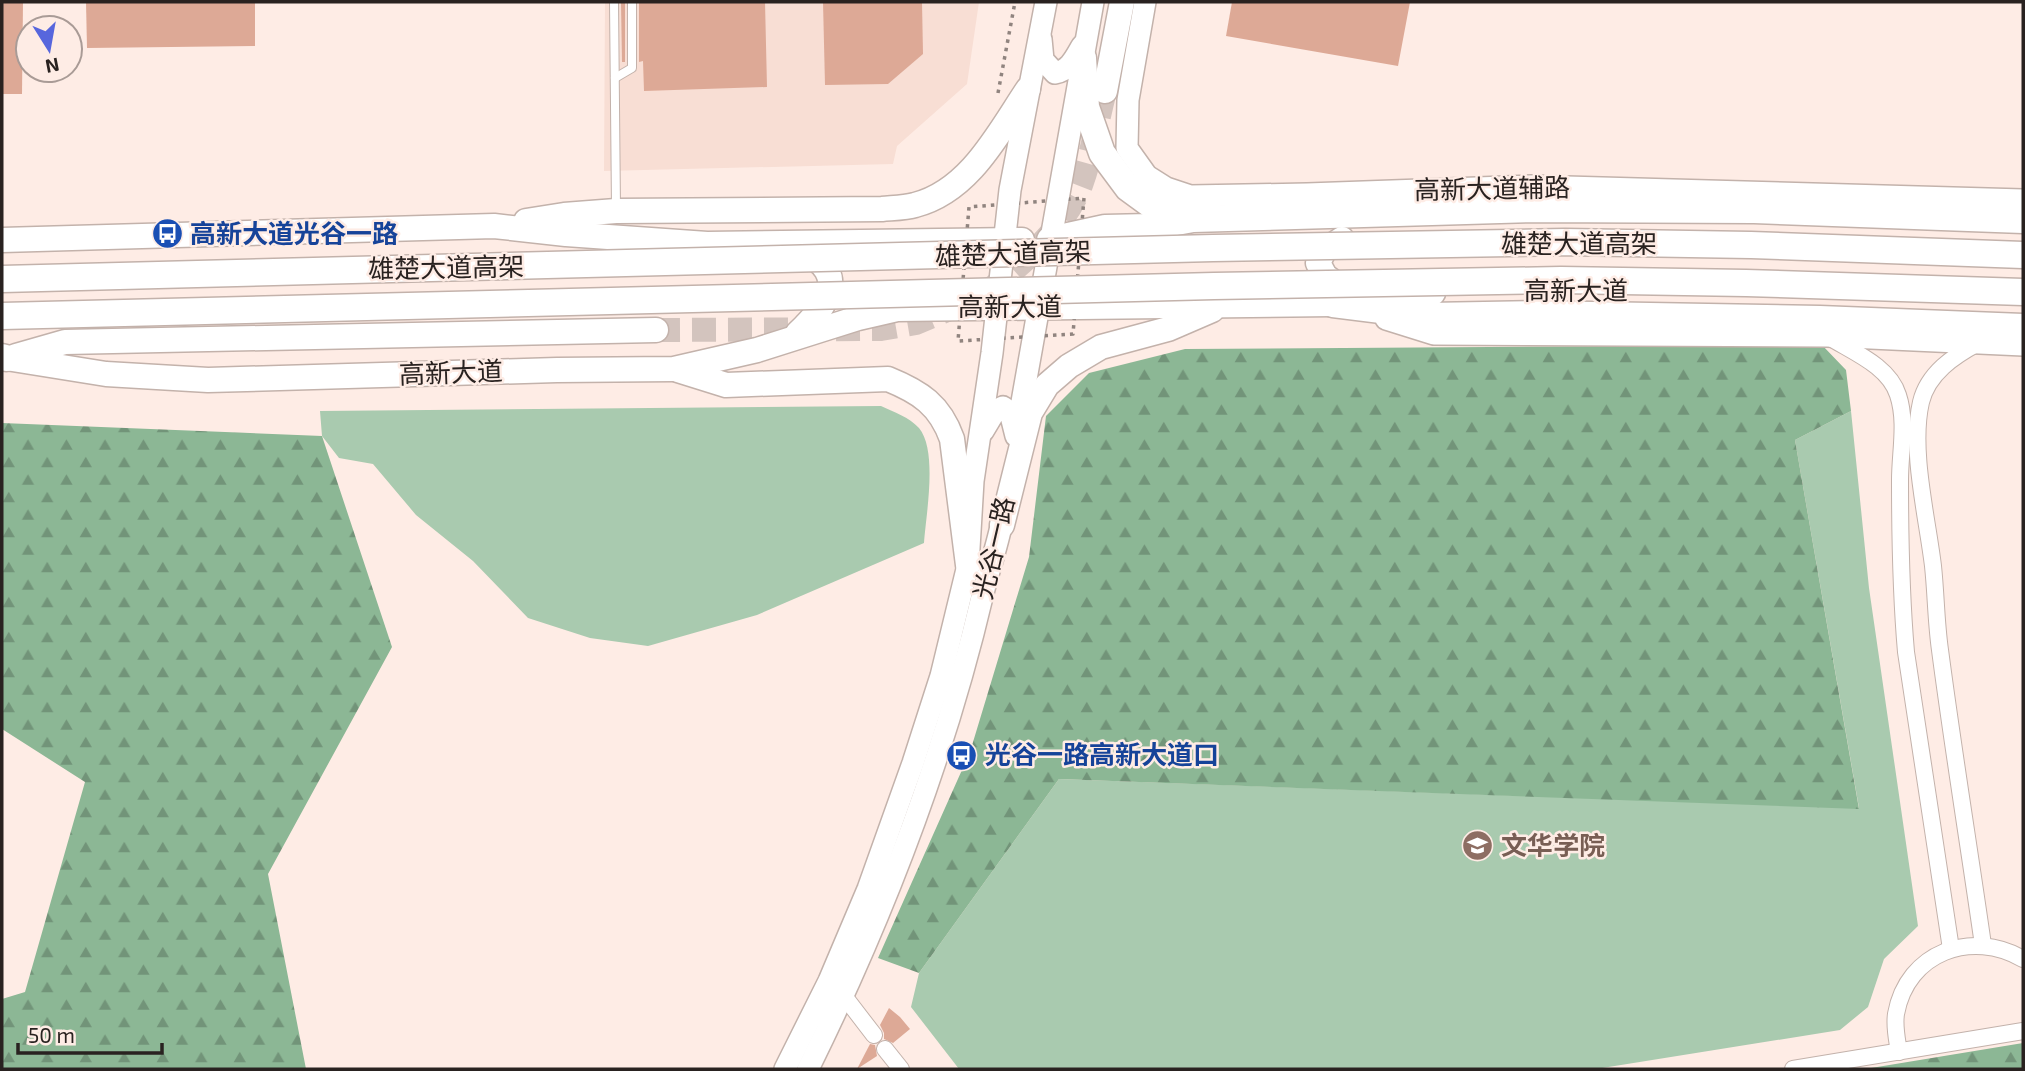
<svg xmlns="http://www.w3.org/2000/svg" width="2025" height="1071" font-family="'Exo 2','Noto Sans SC',sans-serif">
	<defs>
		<pattern id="forest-firs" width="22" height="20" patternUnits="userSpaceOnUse" patternTransform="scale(1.75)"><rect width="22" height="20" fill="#8cb795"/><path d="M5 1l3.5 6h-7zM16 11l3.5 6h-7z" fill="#729479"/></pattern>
	</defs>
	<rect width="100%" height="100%" fill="#feece5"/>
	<polygon fill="#f8ded4" points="605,2 979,2 967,84 897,146 893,164 604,171"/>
	<g fill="#a9caaf">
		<path d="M881 406C894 412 909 417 919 428 938 451 926 514 924 543L757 615 648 646 590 638 528 618 473 561 416 515 373 464 339 458 322 436 320 411Z"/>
		<polygon points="1851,411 1869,588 1918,926 1884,959 1868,1007 1840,1030 1596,1069 959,1069 911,1007 919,973 1059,779 1859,808 1795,440"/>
	</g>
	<g fill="url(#forest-firs)">
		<polygon points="1822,345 1846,370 1851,411 1795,440 1859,809 1059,779 919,973 878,958 970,752 1029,557 1046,416 1089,373 1185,349"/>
		<polygon points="2,423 322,436 392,647 268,874 306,1069 2,1069 2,999 25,992 85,782 2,729"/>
		<polygon points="2023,1043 2023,1069 1865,1069"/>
	</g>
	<g fill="#dda996">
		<polygon points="2,2 23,2 22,94 2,94"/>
		<polygon points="86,2 255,2 255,46 87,48"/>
		<polygon points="621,2 625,2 625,62 622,62"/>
		<polygon points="639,2 765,2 767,87 644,91 643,61 639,62"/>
		<polygon points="823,2 922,2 923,54 888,84 825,85"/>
		<polygon points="1232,2 1410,2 1398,66 1226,36"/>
		<polygon points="889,1008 900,1017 910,1029 893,1043 884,1039 884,1033 880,1025"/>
		<polygon points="870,1044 875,1045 877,1056 857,1069"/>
	</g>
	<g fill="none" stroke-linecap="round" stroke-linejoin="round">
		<g stroke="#d3c4be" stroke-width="24" stroke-dasharray="24 12" stroke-linecap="butt">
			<path d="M986 293C1021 265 1064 229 1081 185 1092 155 1097 121 1105 91"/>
			<polyline points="656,330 881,329 916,323 952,308"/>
		</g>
		<defs>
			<g id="service">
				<polyline points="614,2 616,209"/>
				<polyline points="615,78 632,68 632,2"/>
			</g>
			<g id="minor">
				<path d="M1829 337C1853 352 1889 366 1898 395 1907 422 1900 452 1900 480 1900 537 1901 595 1906 652L1951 949"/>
				<path d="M1978 343C1954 356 1928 373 1921 402 1910 450 1927 516 1933 566 1936 594 1936 622 1940 650 1953 749 1969 847 1983 945"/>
				<polyline points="844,996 874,1035"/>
				<polyline points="885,1049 901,1069"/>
				<path d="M1899 1052C1897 1039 1894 1027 1896 1014 1907 952 1972 929 2023 959"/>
				<polyline points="1793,1069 2023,1031"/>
			</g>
			<g id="secondary">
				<polyline points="1145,2 1128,100 1127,148 1147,176 1166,188 1190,196 1307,194 1531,186 2023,200"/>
				<path d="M1041 39 1043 60 1055 73C1070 70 1075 58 1082 46"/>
				<polyline points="1386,319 1434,334 1827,336 2023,345"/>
				<polyline points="1017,430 1093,2"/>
				<polyline points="983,431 995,411 1003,407 1010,412 1016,436"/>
				<polyline points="785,1069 829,981 868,889 913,763 941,676 968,565 973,481 992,353 1010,190 1046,2"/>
				<path d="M808 1069C883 917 944 759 983 593 990 565 1000 538 1004 511"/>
			</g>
			<g id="primary">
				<polyline points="1105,91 1122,2"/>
				<path d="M526 221 564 215 616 211 882 209C892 208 905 208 915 205 970 191 999 132 1028 89"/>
				<polyline points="1342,239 1324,251 1318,263 1325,276 1346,291"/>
				<polyline points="2,240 494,226 566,234 707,244 1022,240"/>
				<path d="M798 333C826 306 852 275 802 251"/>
				<polyline points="16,356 65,342 656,330"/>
				<polyline points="6,358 106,374 208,380 557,370 674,369 757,350 858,318 897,309 1333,304 1433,293"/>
				<path d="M678 370 726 385 888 379C920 392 940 405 952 439L968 565"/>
				<polyline points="1002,525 1030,413 1047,385 1069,366 1101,347 1168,329 1212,310"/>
			</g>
			<g id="trunk">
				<polyline points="1083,58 1086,107 1102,153 1128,188 1154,207 1188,217"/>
				<polyline points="1050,240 1105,228 1149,227 1193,219 1532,209 1754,210 2023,220"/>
				<polyline points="1333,304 1429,316 1535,314 1820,319 2023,327"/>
				<polyline points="2,357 6,358"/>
			</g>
		</defs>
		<use href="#service" stroke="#c3b2ab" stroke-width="10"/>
		<use href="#minor" stroke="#c3b2ab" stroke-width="18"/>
		<use href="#secondary" stroke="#c3b2ab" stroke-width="24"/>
		<use href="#primary" stroke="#c3b2ab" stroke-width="27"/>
		<use href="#trunk" stroke="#c3b2ab" stroke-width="29"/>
		<g stroke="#90847f" stroke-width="3.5" stroke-dasharray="3.5 5" stroke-linecap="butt">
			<polyline points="998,93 1015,2"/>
			<polygon points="1084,198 1073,334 958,341 969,207"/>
		</g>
		<use href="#service" stroke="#fff" stroke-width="8"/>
		<use href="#minor" stroke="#fff" stroke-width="16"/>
		<use href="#secondary" stroke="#fff" stroke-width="21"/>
		<use href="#primary" stroke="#fff" stroke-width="24"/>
		<use href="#trunk" stroke="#fff" stroke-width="26"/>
		<defs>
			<g id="trunk-bridge">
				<polyline points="2,279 1213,248 1565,242 1751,245 2023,255"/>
				<polyline points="2,316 1214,286 1561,280 1746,283 2023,292"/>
			</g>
		</defs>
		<use href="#trunk-bridge" stroke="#c3b2ab" stroke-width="29" stroke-linecap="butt"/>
		<use href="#trunk-bridge" stroke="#fff" stroke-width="26"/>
	</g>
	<defs>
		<symbol id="bus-disc" viewBox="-11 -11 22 22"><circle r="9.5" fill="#1a4fb4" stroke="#feece5"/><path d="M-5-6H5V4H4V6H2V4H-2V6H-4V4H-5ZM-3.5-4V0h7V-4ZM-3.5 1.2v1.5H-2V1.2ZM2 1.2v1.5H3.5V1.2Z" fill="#fff"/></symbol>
		<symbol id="university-disc" viewBox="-11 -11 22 22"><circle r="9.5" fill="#8d6e63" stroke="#feece5"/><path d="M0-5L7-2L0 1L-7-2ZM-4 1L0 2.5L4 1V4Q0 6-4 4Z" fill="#fff"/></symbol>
	</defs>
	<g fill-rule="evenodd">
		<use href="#bus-disc" x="150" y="216" width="35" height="35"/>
		<use href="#bus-disc" x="944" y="738" width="35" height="35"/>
		<use href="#university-disc" x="1460" y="828" width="35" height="35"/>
	</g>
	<g text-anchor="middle" stroke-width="5" stroke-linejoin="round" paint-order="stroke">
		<g font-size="26" fill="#292220" stroke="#feece5">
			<text transform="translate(1492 189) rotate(-1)" y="9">高新大道辅路</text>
			<text x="1579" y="253">雄楚大道高架</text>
			<text transform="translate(1013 254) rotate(-2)" y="9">雄楚大道高架</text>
			<text transform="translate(446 268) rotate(-1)" y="9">雄楚大道高架</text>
			<text x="1576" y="300">高新大道</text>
			<text x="1010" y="316">高新大道</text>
			<text transform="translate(451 373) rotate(-2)" y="9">高新大道</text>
			<text transform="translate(994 548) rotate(-77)" y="9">光谷一路</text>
		</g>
		<g font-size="26" font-weight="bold" fill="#164399" stroke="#feece5" text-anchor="start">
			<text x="190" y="243">高新大道光谷一路</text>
			<text x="985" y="764">光谷一路高新大道口</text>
		</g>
		<g font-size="26" font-weight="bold" fill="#785e54" stroke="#feece5" text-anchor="start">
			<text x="1501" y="855">文华学院</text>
		</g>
	</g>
	<rect width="2025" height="1071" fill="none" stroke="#292220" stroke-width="7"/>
	<g transform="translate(49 49) rotate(169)"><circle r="33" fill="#feece5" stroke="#a99b96" stroke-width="2"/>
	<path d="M0-5L12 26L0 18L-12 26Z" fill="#5766dd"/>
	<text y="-10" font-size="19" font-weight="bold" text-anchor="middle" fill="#292220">N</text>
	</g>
	<path d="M18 1043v10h144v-10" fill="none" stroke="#292220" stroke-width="3.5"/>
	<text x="28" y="1043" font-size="21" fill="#292220" stroke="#feece5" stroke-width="5" paint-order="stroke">50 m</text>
</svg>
